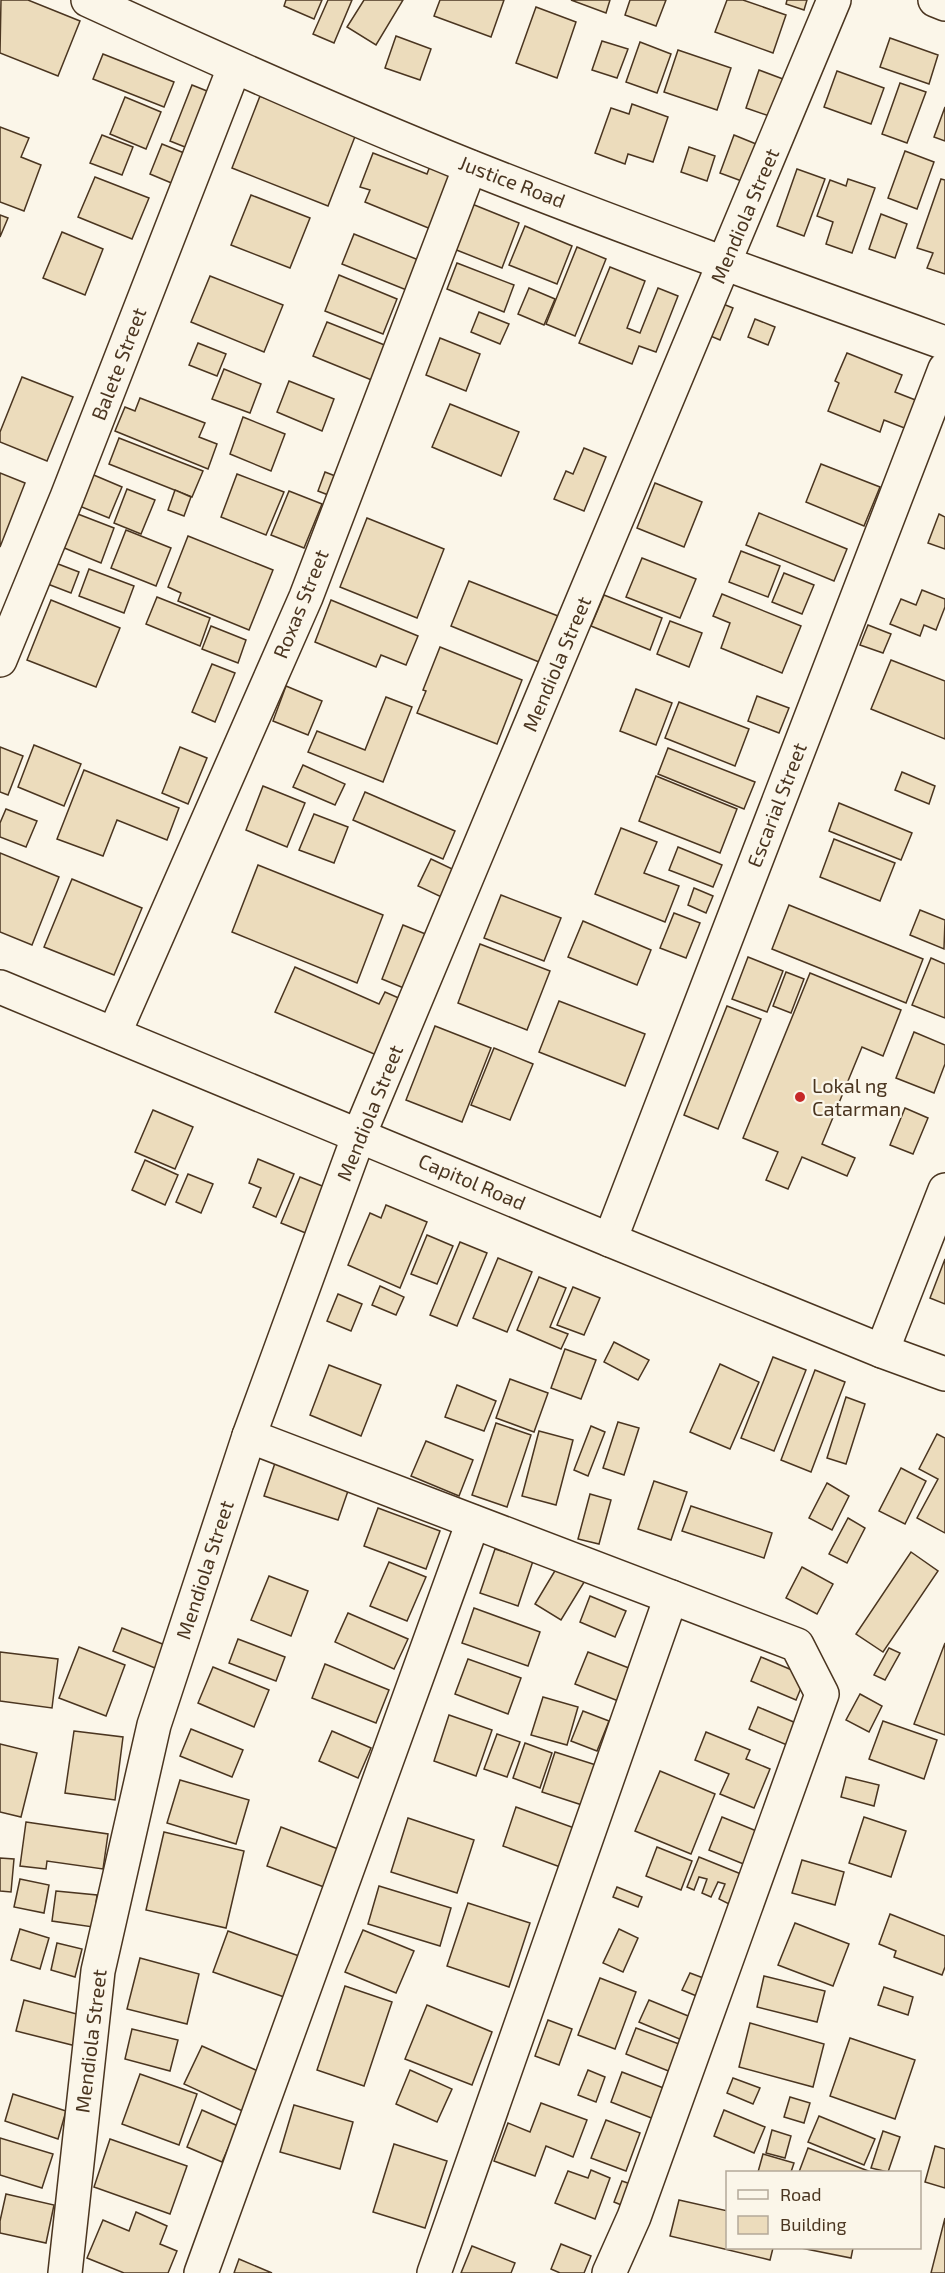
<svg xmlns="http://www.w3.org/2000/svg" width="945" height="2273" font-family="'Exo 2',sans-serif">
	<rect width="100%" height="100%" fill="#fbf6e9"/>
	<g fill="#ecdcbc" stroke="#4a3520" stroke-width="1.5">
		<polygon points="1,0 28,0 80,21 58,76 0,53"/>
		<polygon points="286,0 322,0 314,19 284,6"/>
		<polygon points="328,0 352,0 334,43 313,34"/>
		<polygon points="364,0 403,0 376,45 347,27"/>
		<polygon points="440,0 504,0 491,37 434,16"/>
		<polygon points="571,0 610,0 606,13"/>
		<polygon points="630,0 666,0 656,26 625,15"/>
		<polygon points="727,0 743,0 786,15 773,53 715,32"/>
		<polygon points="787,0 807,0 804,10 786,4"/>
		<polygon points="536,7 576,22 557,78 516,63"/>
		<polygon points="396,36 431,49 420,80 385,68"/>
		<polygon points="890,38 938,55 929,84 880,67"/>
		<polygon points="602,41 628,49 617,78 592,70"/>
		<polygon points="640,42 671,54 657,93 626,82"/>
		<polygon points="678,50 731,68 717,110 664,92"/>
		<polygon points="103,54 174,82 164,107 93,79"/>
		<polygon points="759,70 791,82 778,119 746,108"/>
		<polygon points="837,71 884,88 871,124 824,107"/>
		<polygon points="900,83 926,92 907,143 882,134"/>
		<polygon points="192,85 217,95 195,151 170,141"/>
		<polygon points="260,96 356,134 328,206 232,168"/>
		<polygon points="125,97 161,112 146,149 110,134"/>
		<polygon points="632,104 668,117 653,162 628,154 625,164 595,153 611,108 629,114"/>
		<polygon points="945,107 945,141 934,137"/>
		<polygon points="0,127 29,138 21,157 41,165 24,211 0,202"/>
		<polygon points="102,135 133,147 122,175 90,163"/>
		<polygon points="734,135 761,146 747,183 720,173"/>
		<polygon points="162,144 194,157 181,187 150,174"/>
		<polygon points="689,147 715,156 707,181 681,172"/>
		<polygon points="905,151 934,162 917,209 888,198"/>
		<polygon points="373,153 427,174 432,161 466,174 443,234 365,202 370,190 360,187"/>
		<polygon points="797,169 825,179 804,236 777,226"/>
		<polygon points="95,177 149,198 132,239 78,217"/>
		<polygon points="848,179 875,188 852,253 826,244 833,222 817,216 830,180 846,186"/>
		<polygon points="941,179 945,180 945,274 927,268 933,253 917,248"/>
		<polygon points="251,195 310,218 290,268 231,245"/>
		<polygon points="472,204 519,223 502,268 454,249"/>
		<polygon points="881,214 907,224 895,258 869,249"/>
		<polygon points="0,215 8,218 0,237"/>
		<polygon points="525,226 572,246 557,284 509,265"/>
		<polygon points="62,232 103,249 85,295 43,278"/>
		<polygon points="354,234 421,261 409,291 342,264"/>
		<polygon points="577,247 606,259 575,336 546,324"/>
		<polygon points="457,263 514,285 504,312 447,289"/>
		<polygon points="610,267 645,281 627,328 640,333 658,288 678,296 656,352 639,346 632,364 579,343"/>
		<polygon points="339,275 397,299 383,334 325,311"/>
		<polygon points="210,276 283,305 264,352 191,322"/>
		<polygon points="529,288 555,299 544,325 518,314"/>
		<polygon points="713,300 733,308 720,340 701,332"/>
		<polygon points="479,312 509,324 500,344 471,332"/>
		<polygon points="755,319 775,327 768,345 748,337"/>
		<polygon points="327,322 387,346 374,381 313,356"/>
		<polygon points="440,338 480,354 466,391 426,375"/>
		<polygon points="198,343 226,354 217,376 189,365"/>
		<polygon points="847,353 902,375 895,392 918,401 907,429 884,420 880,432 828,411 839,383 835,381"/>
		<polygon points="224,369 261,384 250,413 212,399"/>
		<polygon points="22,377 73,397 47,461 0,442 0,432"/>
		<polygon points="289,381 334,399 322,431 277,412"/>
		<polygon points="140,398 205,423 199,437 217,444 208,469 115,431 125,407 135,411"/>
		<polygon points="450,404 519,432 501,476 432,447"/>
		<polygon points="243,417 285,434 271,471 230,454"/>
		<polygon points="119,438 203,471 192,497 109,464"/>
		<polygon points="584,448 606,457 584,511 554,499 566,471 573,474"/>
		<polygon points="821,464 880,487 864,526 806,502"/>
		<polygon points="325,472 348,481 341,500 318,491"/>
		<polygon points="0,473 25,483 0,547"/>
		<polygon points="89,473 122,487 109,518 77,505"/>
		<polygon points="237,474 284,492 266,535 221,517"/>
		<polygon points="655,483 702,502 684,547 637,528"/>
		<polygon points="127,489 155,500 141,534 114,523"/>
		<polygon points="175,490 191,497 184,516 168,510"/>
		<polygon points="289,491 322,504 304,548 271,535"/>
		<polygon points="70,511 114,528 101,563 57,545"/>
		<polygon points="759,513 847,549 834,581 746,545"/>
		<polygon points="939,514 945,517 945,549 928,543"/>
		<polygon points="367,518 444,549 417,618 340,587"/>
		<polygon points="126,530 171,548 156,586 111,568"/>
		<polygon points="188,536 273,570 249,630 178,601 181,593 168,587"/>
		<polygon points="741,551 780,566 768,597 729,582"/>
		<polygon points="642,558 696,579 680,618 626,597"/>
		<polygon points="53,562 79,572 71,593 45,583"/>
		<polygon points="89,569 134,586 124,613 79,596"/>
		<polygon points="784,573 814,585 802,614 772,602"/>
		<polygon points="469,581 558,616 539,662 451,626"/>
		<polygon points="922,590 945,599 945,607 936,630 924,625 920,636 890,624 901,599 916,605"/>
		<polygon points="722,594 801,626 782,673 721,648 730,623 713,616"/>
		<polygon points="604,595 662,618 650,650 591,626"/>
		<polygon points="157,597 210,618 200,646 146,624"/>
		<polygon points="51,600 120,628 96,687 27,660"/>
		<polygon points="331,600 418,636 406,665 381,655 376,667 315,642"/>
		<polygon points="670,621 702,633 689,667 657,654"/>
		<polygon points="868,625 891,634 883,653 860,645"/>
		<polygon points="211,626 246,640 238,663 202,649"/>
		<polygon points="440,647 522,680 497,744 417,713 426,691 423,690"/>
		<polygon points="891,660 945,681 945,739 871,709"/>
		<polygon points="212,664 235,673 215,722 192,712"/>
		<polygon points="286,686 322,701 308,735 273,721"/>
		<polygon points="636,689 672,703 656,745 620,731"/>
		<polygon points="757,696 789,708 779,733 748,721"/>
		<polygon points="386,697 412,707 383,782 308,752 317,731 365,750"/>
		<polygon points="679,702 749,729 735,766 665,738"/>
		<polygon points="34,745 81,764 64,806 18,787"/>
		<polygon points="0,747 23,756 8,795 0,792"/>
		<polygon points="180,747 207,758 188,804 162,793"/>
		<polygon points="668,748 755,782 744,809 658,774"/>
		<polygon points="303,765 345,784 335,805 293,787"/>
		<polygon points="84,770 179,808 167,840 117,820 103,856 57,839"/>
		<polygon points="902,772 935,786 929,804 895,790"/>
		<polygon points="656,776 737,809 720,853 639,821"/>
		<polygon points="263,786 305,803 287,847 246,830"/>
		<polygon points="365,792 455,831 443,859 353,820"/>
		<polygon points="839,803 912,833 901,860 829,831"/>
		<polygon points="6,809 37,821 26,847 0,837 0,823"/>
		<polygon points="314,814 348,827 334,863 299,850"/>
		<polygon points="621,828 657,842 644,873 679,886 665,922 595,894"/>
		<polygon points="834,839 895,863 880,901 820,877"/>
		<polygon points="678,847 722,865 713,887 669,870"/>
		<polygon points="0,853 59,877 32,945 0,932"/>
		<polygon points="431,859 463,874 450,901 418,886"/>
		<polygon points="258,865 383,915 357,983 232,932"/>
		<polygon points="72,879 142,908 114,975 44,947"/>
		<polygon points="694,888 713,896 706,913 688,905"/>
		<polygon points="501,895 561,918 544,961 484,938"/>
		<polygon points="789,905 923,959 906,1003 772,949"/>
		<polygon points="920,910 945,920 944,949 910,935"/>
		<polygon points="674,913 700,923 686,958 660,948"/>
		<polygon points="583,921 651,950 637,985 568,957"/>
		<polygon points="403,925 433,937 411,991 382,979"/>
		<polygon points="480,944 550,971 527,1030 458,1003"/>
		<polygon points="748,957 783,971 767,1012 732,999"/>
		<polygon points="931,958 945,964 945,1018 912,1005"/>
		<polygon points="295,967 379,1004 385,992 410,1003 386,1059 275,1012"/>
		<polygon points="786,972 804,979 791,1013 773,1006"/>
		<polygon points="810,973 901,1010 883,1056 862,1047 822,1144 855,1158 847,1176 802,1157 788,1189 766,1180 778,1152 743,1138"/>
		<polygon points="559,1001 645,1034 625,1086 539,1052"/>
		<polygon points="727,1006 761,1019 718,1129 684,1115"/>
		<polygon points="435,1026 491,1048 462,1122 406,1100"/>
		<polygon points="914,1032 945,1045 945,1064 934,1093 896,1078"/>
		<polygon points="494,1048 533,1064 510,1120 471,1105"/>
		<polygon points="905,1108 928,1118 913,1154 890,1145"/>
		<polygon points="153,1110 193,1127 175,1169 135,1152"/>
		<polygon points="258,1159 294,1174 276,1217 253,1207 261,1188 249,1183"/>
		<polygon points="145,1160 178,1175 165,1205 132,1190"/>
		<polygon points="188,1174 213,1184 201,1213 176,1202"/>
		<polygon points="300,1177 332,1190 313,1236 281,1223"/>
		<polygon points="386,1205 427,1222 400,1288 348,1265 370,1213 381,1218"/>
		<polygon points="427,1235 453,1246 437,1284 411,1274"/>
		<polygon points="460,1242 487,1253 457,1326 430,1315"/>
		<polygon points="498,1258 532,1272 507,1332 473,1318"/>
		<polygon points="945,1259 945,1304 930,1298"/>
		<polygon points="539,1277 566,1288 550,1327 568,1334 561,1349 517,1330"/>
		<polygon points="380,1286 404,1297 396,1315 372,1305"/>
		<polygon points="573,1287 600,1298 584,1335 557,1325"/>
		<polygon points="338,1294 362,1304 351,1331 327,1321"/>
		<polygon points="614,1342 649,1360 638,1380 604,1362"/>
		<polygon points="565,1349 596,1360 581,1399 551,1388"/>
		<polygon points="773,1357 806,1370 774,1451 741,1438"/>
		<polygon points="720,1364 759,1382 730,1449 690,1432"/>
		<polygon points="329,1365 381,1385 361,1436 310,1415"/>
		<polygon points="815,1370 845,1382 811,1472 781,1460"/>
		<polygon points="510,1379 548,1393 534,1432 496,1418"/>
		<polygon points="457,1385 496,1401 484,1431 445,1417"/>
		<polygon points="846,1397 865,1404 846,1464 827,1458"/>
		<polygon points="618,1422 639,1428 624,1475 603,1468"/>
		<polygon points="496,1423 531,1435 507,1507 472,1495"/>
		<polygon points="591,1426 605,1432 588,1476 574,1470"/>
		<polygon points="539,1431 573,1440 556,1505 522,1496"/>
		<polygon points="937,1434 945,1438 945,1533 917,1518 938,1479 919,1469"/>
		<polygon points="426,1441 473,1460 459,1496 411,1476"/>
		<polygon points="275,1463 349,1488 338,1520 264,1496"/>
		<polygon points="901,1468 926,1481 905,1524 879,1511"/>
		<polygon points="654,1481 687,1492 671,1540 638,1529"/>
		<polygon points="827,1483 849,1496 832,1530 809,1518"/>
		<polygon points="590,1494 611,1500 599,1544 578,1539"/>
		<polygon points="691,1506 772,1533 764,1558 682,1531"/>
		<polygon points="378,1508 440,1531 426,1569 364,1546"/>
		<polygon points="848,1518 865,1528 847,1563 829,1554"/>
		<polygon points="495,1549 533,1561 518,1606 480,1593"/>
		<polygon points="911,1552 938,1571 883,1652 856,1634"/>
		<polygon points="389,1562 426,1577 407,1621 370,1606"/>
		<polygon points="559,1564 586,1579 561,1620 535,1604"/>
		<polygon points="802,1567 833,1584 817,1614 786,1598"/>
		<polygon points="269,1576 308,1591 291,1636 251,1620"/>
		<polygon points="590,1596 626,1611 615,1637 580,1622"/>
		<polygon points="474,1608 540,1632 528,1666 462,1643"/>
		<polygon points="348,1613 408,1639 394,1669 335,1642"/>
		<polygon points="122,1628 165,1645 155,1668 113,1651"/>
		<polygon points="238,1639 285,1657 276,1681 229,1663"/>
		<polygon points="945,1643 945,1735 914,1724"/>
		<polygon points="79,1647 125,1665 106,1716 59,1698"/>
		<polygon points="889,1648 900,1653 885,1680 874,1675"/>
		<polygon points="0,1652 58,1659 52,1708 0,1701"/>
		<polygon points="588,1652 639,1672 626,1704 575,1684"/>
		<polygon points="761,1657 806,1676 796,1700 751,1681"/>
		<polygon points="468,1659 521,1678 508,1714 455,1694"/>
		<polygon points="325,1664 389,1690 376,1723 312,1698"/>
		<polygon points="213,1667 269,1690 254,1727 198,1703"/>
		<polygon points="860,1694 882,1706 869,1732 846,1720"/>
		<polygon points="543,1697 578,1707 567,1745 531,1735"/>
		<polygon points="758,1707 796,1723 787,1745 749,1729"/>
		<polygon points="583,1711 609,1721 597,1751 571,1741"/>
		<polygon points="449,1715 492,1730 476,1776 434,1761"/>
		<polygon points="883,1721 937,1740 924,1779 869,1759"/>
		<polygon points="191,1729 243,1750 232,1777 180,1756"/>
		<polygon points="74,1731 123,1737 115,1800 65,1793"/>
		<polygon points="332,1731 371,1748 358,1778 319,1761"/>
		<polygon points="706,1732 750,1750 746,1759 770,1769 754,1808 720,1794 729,1774 695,1760"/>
		<polygon points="497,1734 520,1742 507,1777 484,1769"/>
		<polygon points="525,1743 552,1753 540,1788 513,1778"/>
		<polygon points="0,1744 37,1753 21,1817 0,1812"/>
		<polygon points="555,1752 596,1765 582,1805 542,1792"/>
		<polygon points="660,1771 715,1794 691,1854 635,1831"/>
		<polygon points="846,1777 879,1785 874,1806 841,1797"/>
		<polygon points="180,1780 249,1800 236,1844 167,1823"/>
		<polygon points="516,1807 577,1829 563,1868 503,1846"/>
		<polygon points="722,1817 759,1832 746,1865 709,1850"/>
		<polygon points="864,1817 906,1831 891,1877 849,1863"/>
		<polygon points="408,1818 474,1840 457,1893 391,1872"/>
		<polygon points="26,1822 108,1834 103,1869 47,1861 46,1869 20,1866"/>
		<polygon points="281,1827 338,1849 324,1887 267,1866"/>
		<polygon points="164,1832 244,1851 226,1928 146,1910"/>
		<polygon points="657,1847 692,1861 681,1890 646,1876"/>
		<polygon points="699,1857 741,1874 729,1904 719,1899 725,1884 718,1882 711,1897 702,1893 707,1879 699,1877 694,1890 687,1887"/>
		<polygon points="0,1858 14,1859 11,1892 0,1891"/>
		<polygon points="802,1860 844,1872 835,1905 792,1893"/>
		<polygon points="20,1879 49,1885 44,1913 14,1907"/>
		<polygon points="379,1886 451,1908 440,1946 368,1924"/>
		<polygon points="617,1887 642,1897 638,1907 613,1897"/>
		<polygon points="56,1891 97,1895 93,1927 52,1921"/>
		<polygon points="468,1903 530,1923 509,1987 447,1966"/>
		<polygon points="890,1914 945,1936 945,1967 942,1975 894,1957 896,1951 879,1944"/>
		<polygon points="795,1923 849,1944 833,1986 778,1965"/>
		<polygon points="20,1929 49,1938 40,1969 11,1960"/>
		<polygon points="619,1929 638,1938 623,1972 603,1963"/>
		<polygon points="363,1930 414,1951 396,1993 345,1972"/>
		<polygon points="228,1931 302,1957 287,1998 213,1972"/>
		<polygon points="57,1943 82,1949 75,1977 51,1970"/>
		<polygon points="140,1958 199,1974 187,2024 127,2009"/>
		<polygon points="690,1973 706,1979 699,1997 682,1990"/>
		<polygon points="764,1976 825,1991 817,2022 757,2007"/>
		<polygon points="600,1978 636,1992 615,2049 578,2035"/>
		<polygon points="345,1986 392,2002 364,2086 317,2070"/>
		<polygon points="884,1987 913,1997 908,2015 878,2005"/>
		<polygon points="24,2000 88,2017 80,2047 16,2031"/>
		<polygon points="649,2000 698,2020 689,2043 639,2022"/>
		<polygon points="427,2005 492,2032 472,2085 405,2059"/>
		<polygon points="548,2020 572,2029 559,2065 535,2056"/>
		<polygon points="750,2023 824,2044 813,2087 739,2067"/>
		<polygon points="636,2028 687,2047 676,2074 626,2054"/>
		<polygon points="132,2029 178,2040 170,2071 125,2059"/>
		<polygon points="850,2038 915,2060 895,2119 830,2096"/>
		<polygon points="202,2046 267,2075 249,2114 184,2084"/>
		<polygon points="410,2070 452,2089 437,2122 396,2104"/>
		<polygon points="588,2070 605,2077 596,2102 578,2095"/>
		<polygon points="622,2072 666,2089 654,2119 611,2102"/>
		<polygon points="140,2074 197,2094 179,2145 122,2124"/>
		<polygon points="733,2078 760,2088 753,2104 727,2093"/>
		<polygon points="13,2094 66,2111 58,2139 5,2121"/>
		<polygon points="790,2097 810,2103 804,2123 784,2117"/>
		<polygon points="541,2103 587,2120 573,2157 546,2146 535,2176 494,2161 508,2123 530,2132"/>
		<polygon points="294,2105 353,2122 340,2169 280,2152"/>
		<polygon points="202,2110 238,2126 222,2162 187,2147"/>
		<polygon points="724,2110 765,2127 754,2153 714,2136"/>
		<polygon points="819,2116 875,2139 864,2165 808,2142"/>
		<polygon points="606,2120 640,2133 626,2171 591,2158"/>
		<polygon points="772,2130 791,2136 785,2158 766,2153"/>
		<polygon points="883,2131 900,2137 888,2172 871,2168"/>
		<polygon points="0,2138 53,2154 42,2188 0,2175"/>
		<polygon points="110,2139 187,2166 170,2214 94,2187"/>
		<polygon points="394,2144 447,2161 425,2228 373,2212"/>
		<polygon points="935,2146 945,2149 945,2188 925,2182"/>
		<polygon points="808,2148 871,2172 799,2172"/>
		<polygon points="763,2154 794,2163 791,2172 758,2172"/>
		<polygon points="591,2170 610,2178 595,2219 555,2203 568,2171 588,2178"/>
		<polygon points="622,2181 639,2187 631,2209 614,2202"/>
		<polygon points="6,2194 54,2205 46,2243 0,2233 0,2221"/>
		<polygon points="679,2200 728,2211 728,2248 773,2248 770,2260 670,2236"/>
		<polygon points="136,2212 167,2226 160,2244 177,2251 168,2273 124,2273 87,2258 103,2220 129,2231"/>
		<polygon points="945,2218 945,2273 931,2273"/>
		<polygon points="561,2244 591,2256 584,2273 560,2273 551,2269"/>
		<polygon points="472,2246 515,2263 511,2273 461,2273"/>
		<polygon points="801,2248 853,2248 851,2258"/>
		<polygon points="239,2259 272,2273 234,2273"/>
	</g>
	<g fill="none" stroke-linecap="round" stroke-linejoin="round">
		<defs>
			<g id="street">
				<path d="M88 0C214 58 342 115 471 167 627 229 786 286 945 343"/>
				<polyline points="935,0 945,4"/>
				<polyline points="0,660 67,497 234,68"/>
				<polyline points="114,1034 306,597 470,167"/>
				<polyline points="610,1240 945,369"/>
				<polyline points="882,1351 945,1190"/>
				<polyline points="249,1436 797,1645 822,1694 634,2217 609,2273"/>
				<polyline points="65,2273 98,1971 154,1725 249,1436 359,1135 834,0"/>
				<polyline points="201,2273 473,1522"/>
				<polyline points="434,2273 671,1597"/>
			</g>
			<polyline id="secondary" points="0,987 610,1240 882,1351 945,1374"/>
		</defs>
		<use href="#street" stroke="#4a3520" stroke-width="36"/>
		<use href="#secondary" stroke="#4a3520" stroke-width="36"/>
		<use href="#street" stroke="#fbf6e9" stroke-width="33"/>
		<use href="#secondary" stroke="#fbf6e9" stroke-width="33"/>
	</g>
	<circle fill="#c62828" stroke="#fbf6e9" stroke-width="2" cx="800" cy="1097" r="6"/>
	<g text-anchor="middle" stroke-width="4.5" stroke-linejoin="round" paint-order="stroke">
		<g font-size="20" fill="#4a3520" stroke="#fbf6e9">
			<text transform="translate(512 182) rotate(21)" y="7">Justice Road</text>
			<text transform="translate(745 216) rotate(-67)" y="7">Mendiola Street</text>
			<text transform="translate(119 364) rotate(-69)" y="7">Balete Street</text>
			<text transform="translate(301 604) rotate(-68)" y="7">Roxas Street</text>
			<text transform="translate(557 664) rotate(-67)" y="7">Mendiola Street</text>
			<text transform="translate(777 805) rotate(-69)" y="7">Escarial Street</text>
			<text transform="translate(370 1113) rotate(-68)" y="7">Mendiola Street</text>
			<text transform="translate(472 1182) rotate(23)" y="7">Capitol Road</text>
			<text transform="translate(205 1570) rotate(-72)" y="7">Mendiola Street</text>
			<text transform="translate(91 2041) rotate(-83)" y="7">Mendiola Street</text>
		</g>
		<g font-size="20" fill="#4a3520" stroke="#fbf6e9" text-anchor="start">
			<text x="812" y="1093">Lokal ng<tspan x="812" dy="23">Catarman</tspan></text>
		</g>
	</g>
	<rect x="726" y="2171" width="195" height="78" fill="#fbf6e9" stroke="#b4a999" stroke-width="1.5"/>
	<rect x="738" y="2190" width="30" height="9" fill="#fbf6e9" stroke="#b4a999" stroke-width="1.5"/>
	<text x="780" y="2201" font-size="18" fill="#4a3520">Road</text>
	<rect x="738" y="2216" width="30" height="18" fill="#ecdcbc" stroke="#b4a999" stroke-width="1.5"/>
	<text x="780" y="2231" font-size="18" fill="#4a3520">Building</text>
</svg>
